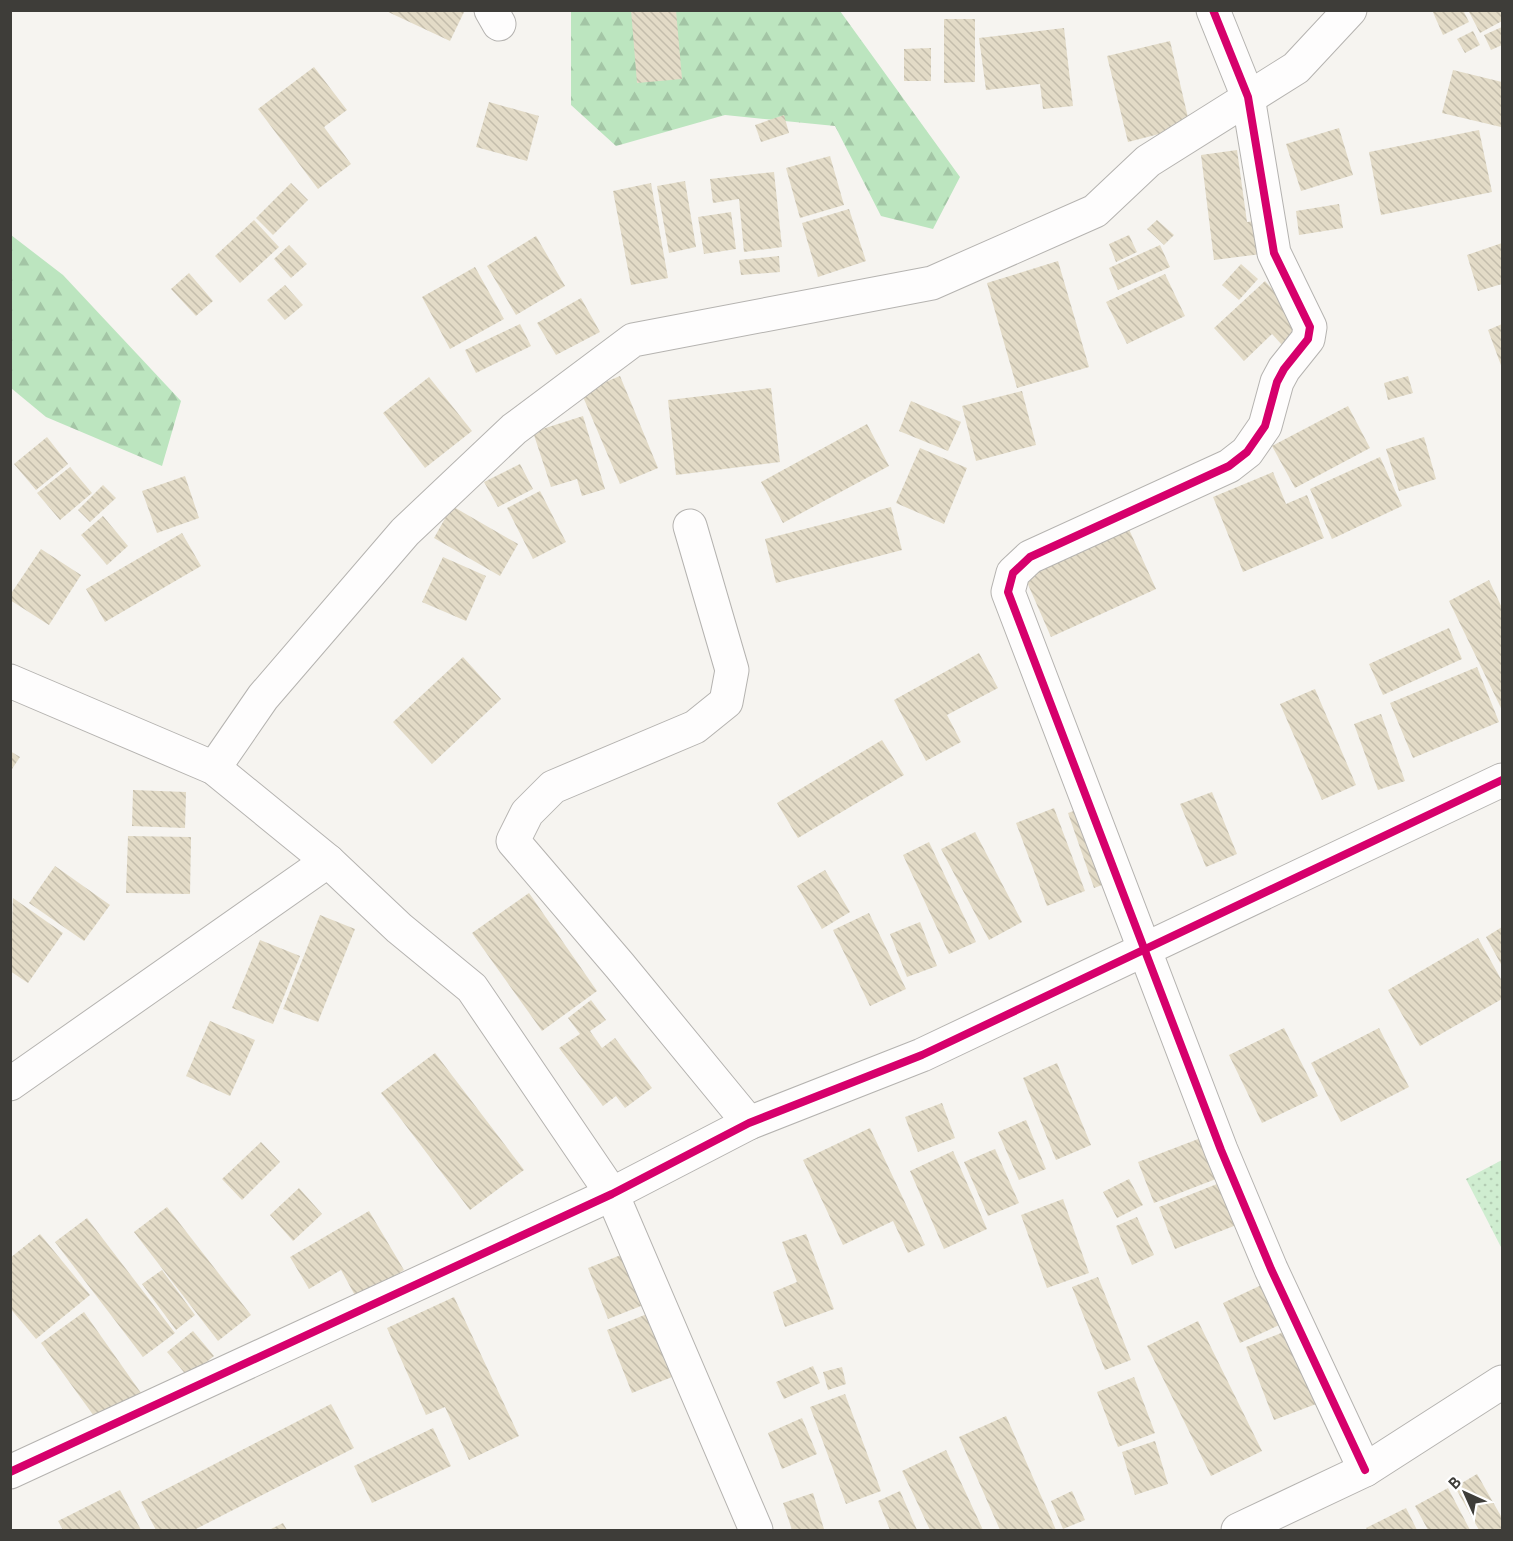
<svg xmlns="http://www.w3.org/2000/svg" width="1513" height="1541" font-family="Cabin,sans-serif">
	<defs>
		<pattern id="green-dots" width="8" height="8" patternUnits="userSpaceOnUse" patternTransform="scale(1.5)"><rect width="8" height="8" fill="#cfedd0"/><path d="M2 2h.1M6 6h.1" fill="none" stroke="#b3ccb3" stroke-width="1.8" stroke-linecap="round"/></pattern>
		<pattern id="forest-firs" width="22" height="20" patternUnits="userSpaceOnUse" patternTransform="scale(1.5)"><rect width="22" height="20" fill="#bce5bf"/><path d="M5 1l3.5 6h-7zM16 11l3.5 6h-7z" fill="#a3c5a5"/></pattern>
		<pattern id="building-back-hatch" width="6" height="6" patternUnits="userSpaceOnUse" patternTransform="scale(1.5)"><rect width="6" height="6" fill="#e3dbc7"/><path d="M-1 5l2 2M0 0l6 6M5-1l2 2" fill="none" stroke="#c4bdac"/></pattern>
	</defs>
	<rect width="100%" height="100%" fill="#f6f4f0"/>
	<polygon fill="url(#green-dots)" points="1502,1160 1502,1249 1466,1179"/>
	<g fill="url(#forest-firs)">
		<polygon points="571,11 840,11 960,177 933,229 881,216 835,126 725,115 616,146 571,105"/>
		<polygon points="11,235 63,275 181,401 162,466 46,417 11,388"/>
	</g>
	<g fill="url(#building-back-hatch)">
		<polygon points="384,10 465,10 450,41"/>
		<polygon points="631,10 676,10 682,79 637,83"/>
		<polygon points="1432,10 1463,10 1469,22 1443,35"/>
		<polygon points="1468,10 1502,10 1502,21 1480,33"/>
		<polygon points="944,19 975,19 975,82 944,83"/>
		<polygon points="1502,27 1502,45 1491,50 1484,35"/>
		<polygon points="1064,28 1073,106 1043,109 1040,84 986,90 979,38"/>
		<polygon points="1473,31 1480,45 1465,53 1457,39"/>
		<polygon points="1170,41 1190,126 1128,142 1107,56"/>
		<polygon points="931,48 931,81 904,81 904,49"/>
		<polygon points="314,67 347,110 324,127 351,164 318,189 258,109"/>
		<polygon points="1453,70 1502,82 1501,127 1442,113"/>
		<polygon points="489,102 539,116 527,161 476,147"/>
		<polygon points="784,115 789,133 761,142 755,125"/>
		<polygon points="1339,128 1353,175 1301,191 1286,144"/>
		<polygon points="1479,130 1492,192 1381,215 1369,152"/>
		<polygon points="1237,150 1247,222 1265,220 1269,253 1214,260 1201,155"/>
		<polygon points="830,156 844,205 800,218 786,168"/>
		<polygon points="774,172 782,247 744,252 739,199 713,203 710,179"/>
		<polygon points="685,181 696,247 669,253 657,186"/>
		<polygon points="291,183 308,200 273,235 256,218"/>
		<polygon points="651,183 668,278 631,285 613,191"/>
		<polygon points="1339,204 1343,228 1299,235 1296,211"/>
		<polygon points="849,209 866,261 818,277 802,223"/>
		<polygon points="731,212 736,249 704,254 698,217"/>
		<polygon points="254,220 279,247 240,283 215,256"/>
		<polygon points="1157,220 1174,235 1164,245 1147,229"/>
		<polygon points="1129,235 1137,252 1116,262 1109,244"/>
		<polygon points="536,236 565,286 516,315 487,266"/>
		<polygon points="1502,243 1502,284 1478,291 1467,255"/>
		<polygon points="289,245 307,264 291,278 274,259"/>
		<polygon points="1160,245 1170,267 1118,290 1109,268"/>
		<polygon points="779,256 780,272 741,275 739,260"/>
		<polygon points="1058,261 1089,367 1017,388 987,283"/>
		<polygon points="1241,264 1258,279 1239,300 1222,285"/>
		<polygon points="475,267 504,319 450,349 422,297"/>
		<polygon points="189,273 213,301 196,316 171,289"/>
		<polygon points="1165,274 1185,316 1127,344 1106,302"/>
		<polygon points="1265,281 1306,327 1284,347 1272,334 1244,361 1214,328"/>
		<polygon points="285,285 303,305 285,320 267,300"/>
		<polygon points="581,298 600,332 556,355 537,323"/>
		<polygon points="520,324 531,346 476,373 465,350"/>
		<polygon points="1502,324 1502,368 1488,330"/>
		<polygon points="620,376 658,468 620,484 581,392"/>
		<polygon points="1408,376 1413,393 1388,400 1384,383"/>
		<polygon points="429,377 472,431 425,468 383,413"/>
		<polygon points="771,388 780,462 676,475 668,400"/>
		<polygon points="1022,391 1036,445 976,461 962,406"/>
		<polygon points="911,401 961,422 948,451 899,431"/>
		<polygon points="1348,406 1370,448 1295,488 1272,446"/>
		<polygon points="583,416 605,489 582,496 577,479 551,487 533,432"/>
		<polygon points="867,424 889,466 783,523 761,482"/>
		<polygon points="47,437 68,464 36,490 14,464"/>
		<polygon points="1424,437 1436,479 1399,491 1386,449"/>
		<polygon points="920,448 967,468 944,524 896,503"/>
		<polygon points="1380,457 1402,506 1332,539 1310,489"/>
		<polygon points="520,464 533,489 498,507 484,482"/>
		<polygon points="70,467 92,493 60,520 37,493"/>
		<polygon points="1273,472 1286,504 1307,495 1324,538 1243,572 1213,497"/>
		<polygon points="185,476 199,518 157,533 142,491"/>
		<polygon points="103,485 116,498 90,522 78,510"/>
		<polygon points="540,491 566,542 533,559 507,508"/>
		<polygon points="452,506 518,544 500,576 434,538"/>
		<polygon points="891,507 902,550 776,583 765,539"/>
		<polygon points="103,516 128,546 107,565 81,535"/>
		<polygon points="1127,525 1156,589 1051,637 1023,573"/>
		<polygon points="182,533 201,566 105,622 86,589"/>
		<polygon points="41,549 81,575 49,625 10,600 10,595"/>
		<polygon points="443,557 486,576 466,621 422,602"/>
		<polygon points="1489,580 1502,608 1502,710 1449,601"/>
		<polygon points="1449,628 1462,659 1383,695 1369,664"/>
		<polygon points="979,653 998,688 947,715 961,742 926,761 894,700"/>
		<polygon points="463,657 501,699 432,764 393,722"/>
		<polygon points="1477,667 1499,722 1413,758 1390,703"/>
		<polygon points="1315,689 1356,785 1322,800 1280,704"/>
		<polygon points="1381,714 1405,781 1378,790 1354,724"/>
		<polygon points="882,740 904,775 798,838 777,803"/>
		<polygon points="10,751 20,757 10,772"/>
		<polygon points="133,790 186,792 185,828 132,826"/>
		<polygon points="1212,792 1237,854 1206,867 1180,804"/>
		<polygon points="1088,806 1113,881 1094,888 1068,813"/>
		<polygon points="1054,808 1085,891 1047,906 1016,823"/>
		<polygon points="975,832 1022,922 989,940 941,849"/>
		<polygon points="128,836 191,837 190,894 126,893"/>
		<polygon points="929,842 976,942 949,954 903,855"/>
		<polygon points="55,866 110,905 84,941 29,903"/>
		<polygon points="825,870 850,912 822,929 797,886"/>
		<polygon points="529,893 597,991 542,1031 472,933"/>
		<polygon points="13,898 63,933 28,983 10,971"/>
		<polygon points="869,913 906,989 870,1006 833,930"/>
		<polygon points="320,915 355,929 318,1022 283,1009"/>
		<polygon points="920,922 937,966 907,977 890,934"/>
		<polygon points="1502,927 1502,966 1486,937"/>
		<polygon points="1478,938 1502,981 1502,999 1420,1046 1388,990"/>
		<polygon points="260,940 300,956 273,1024 232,1008"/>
		<polygon points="591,1000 606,1020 590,1031 602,1048 615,1038 652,1088 625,1108 616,1096 603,1106 559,1048 580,1034 568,1018"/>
		<polygon points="210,1021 255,1040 230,1096 186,1076"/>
		<polygon points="1284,1028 1318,1096 1262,1123 1229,1055"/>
		<polygon points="1379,1028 1409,1087 1341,1122 1311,1063"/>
		<polygon points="435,1053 524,1170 470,1210 381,1093"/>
		<polygon points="1057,1063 1091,1145 1056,1160 1023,1078"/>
		<polygon points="942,1103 955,1138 918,1152 905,1117"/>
		<polygon points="1026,1120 1046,1169 1019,1180 998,1132"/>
		<polygon points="870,1128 925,1245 908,1253 893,1221 843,1245 803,1160"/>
		<polygon points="1206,1136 1221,1177 1154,1203 1138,1162"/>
		<polygon points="261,1142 280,1162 242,1200 222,1179"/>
		<polygon points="995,1149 1019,1203 988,1216 964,1162"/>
		<polygon points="953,1151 987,1229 944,1249 910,1171"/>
		<polygon points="1129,1179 1143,1205 1117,1218 1103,1192"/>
		<polygon points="1222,1182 1239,1224 1175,1249 1159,1207"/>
		<polygon points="299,1188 322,1214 293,1241 270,1215"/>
		<polygon points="1063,1199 1089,1273 1047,1288 1021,1215"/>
		<polygon points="167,1207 251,1315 218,1341 134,1232"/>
		<polygon points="369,1211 404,1270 357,1299 341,1270 309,1289 290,1257"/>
		<polygon points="1137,1217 1154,1255 1132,1265 1116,1226"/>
		<polygon points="87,1218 175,1333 143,1357 55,1242"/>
		<polygon points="40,1234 90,1295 36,1339 10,1308 10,1258"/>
		<polygon points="806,1234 834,1309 785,1327 773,1292 797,1282 782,1242"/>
		<polygon points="626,1253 646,1304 608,1319 588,1268"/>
		<polygon points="162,1270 195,1315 176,1330 142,1284"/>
		<polygon points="1098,1277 1131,1360 1105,1370 1072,1287"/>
		<polygon points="1268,1282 1286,1322 1240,1343 1223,1303"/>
		<polygon points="454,1297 519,1436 469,1460 445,1407 426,1415 387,1328"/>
		<polygon points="84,1312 141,1393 99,1423 41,1343"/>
		<polygon points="652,1312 677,1375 632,1393 607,1330"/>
		<polygon points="1198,1321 1262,1451 1211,1476 1147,1346"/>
		<polygon points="1296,1327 1324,1401 1274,1420 1246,1347"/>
		<polygon points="193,1331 214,1356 188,1377 167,1352"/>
		<polygon points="813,1366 820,1383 784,1399 776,1382"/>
		<polygon points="842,1367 846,1384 828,1390 823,1372"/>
		<polygon points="1134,1377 1155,1433 1118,1447 1097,1392"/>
		<polygon points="845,1394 881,1491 846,1504 810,1407"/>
		<polygon points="331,1404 354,1448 194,1530 156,1530 141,1502"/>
		<polygon points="1006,1416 1056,1530 1000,1530 959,1437"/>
		<polygon points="802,1418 817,1454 782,1469 768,1433"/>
		<polygon points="433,1428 451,1466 372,1503 354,1466"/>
		<polygon points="1155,1441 1168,1484 1135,1495 1122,1452"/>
		<polygon points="946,1450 983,1530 930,1530 916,1500 902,1471"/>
		<polygon points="1477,1474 1502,1518 1502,1530 1479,1530 1455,1487"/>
		<polygon points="1448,1488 1470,1530 1428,1530 1415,1506"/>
		<polygon points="120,1490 141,1530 63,1530 58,1521"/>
		<polygon points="900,1491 917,1530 890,1530 878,1501"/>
		<polygon points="1072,1491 1085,1520 1063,1529 1051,1501"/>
		<polygon points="813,1493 824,1529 792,1530 783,1503"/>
		<polygon points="1406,1508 1417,1530 1368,1530 1366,1528"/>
		<polygon points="283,1523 287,1530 269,1530"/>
	</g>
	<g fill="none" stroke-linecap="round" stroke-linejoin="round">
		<defs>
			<g id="minor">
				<polyline points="491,10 499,24"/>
				<polyline points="1213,10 1248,97 1274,253 1310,327 1308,339 1284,369 1277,382 1265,426 1247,452 1229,466 1030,557 1013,573 1008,592 1221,1150 1271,1269 1365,1470"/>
				<polyline points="690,526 732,670 726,702 695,727 553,787 527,813 513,841 620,966 749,1123"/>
				<polyline points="10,681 214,768 328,861 399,928 472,988 612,1194 756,1530"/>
				<polyline points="214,768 263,697 405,532 514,429 633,340 932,283 1095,211 1148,161 1296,68 1350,10"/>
				<polyline points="10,1084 328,861"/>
				<polyline points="10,1472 612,1194 749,1123 922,1055 1502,780"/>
				<polyline points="1238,1530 1365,1470 1502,1382"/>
			</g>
		</defs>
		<use href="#minor" stroke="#b5b3b0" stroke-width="35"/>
		<use href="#minor" stroke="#fefdfd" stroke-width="33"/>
		<defs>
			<g id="cycleway">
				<polyline points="1213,10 1248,97 1274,253 1310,327 1308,339 1284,369 1277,382 1265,426 1247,452 1229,466 1030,557 1013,573 1008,592 1221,1150 1271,1269 1365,1470"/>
				<polyline points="10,1472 612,1194 749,1123 922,1055 1502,780"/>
			</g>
		</defs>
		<use href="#cycleway" stroke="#fff" stroke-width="11"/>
		<use href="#cycleway" stroke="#d6006c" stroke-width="8"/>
	</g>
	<rect width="1513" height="1541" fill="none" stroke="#3e3d39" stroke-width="24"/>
	<g transform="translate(1465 1493) rotate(315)" stroke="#ffffff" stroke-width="4.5" paint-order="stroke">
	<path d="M0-4.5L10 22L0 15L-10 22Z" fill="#3e3d39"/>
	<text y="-9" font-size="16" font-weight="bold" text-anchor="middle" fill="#3e3d39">B</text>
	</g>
</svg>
